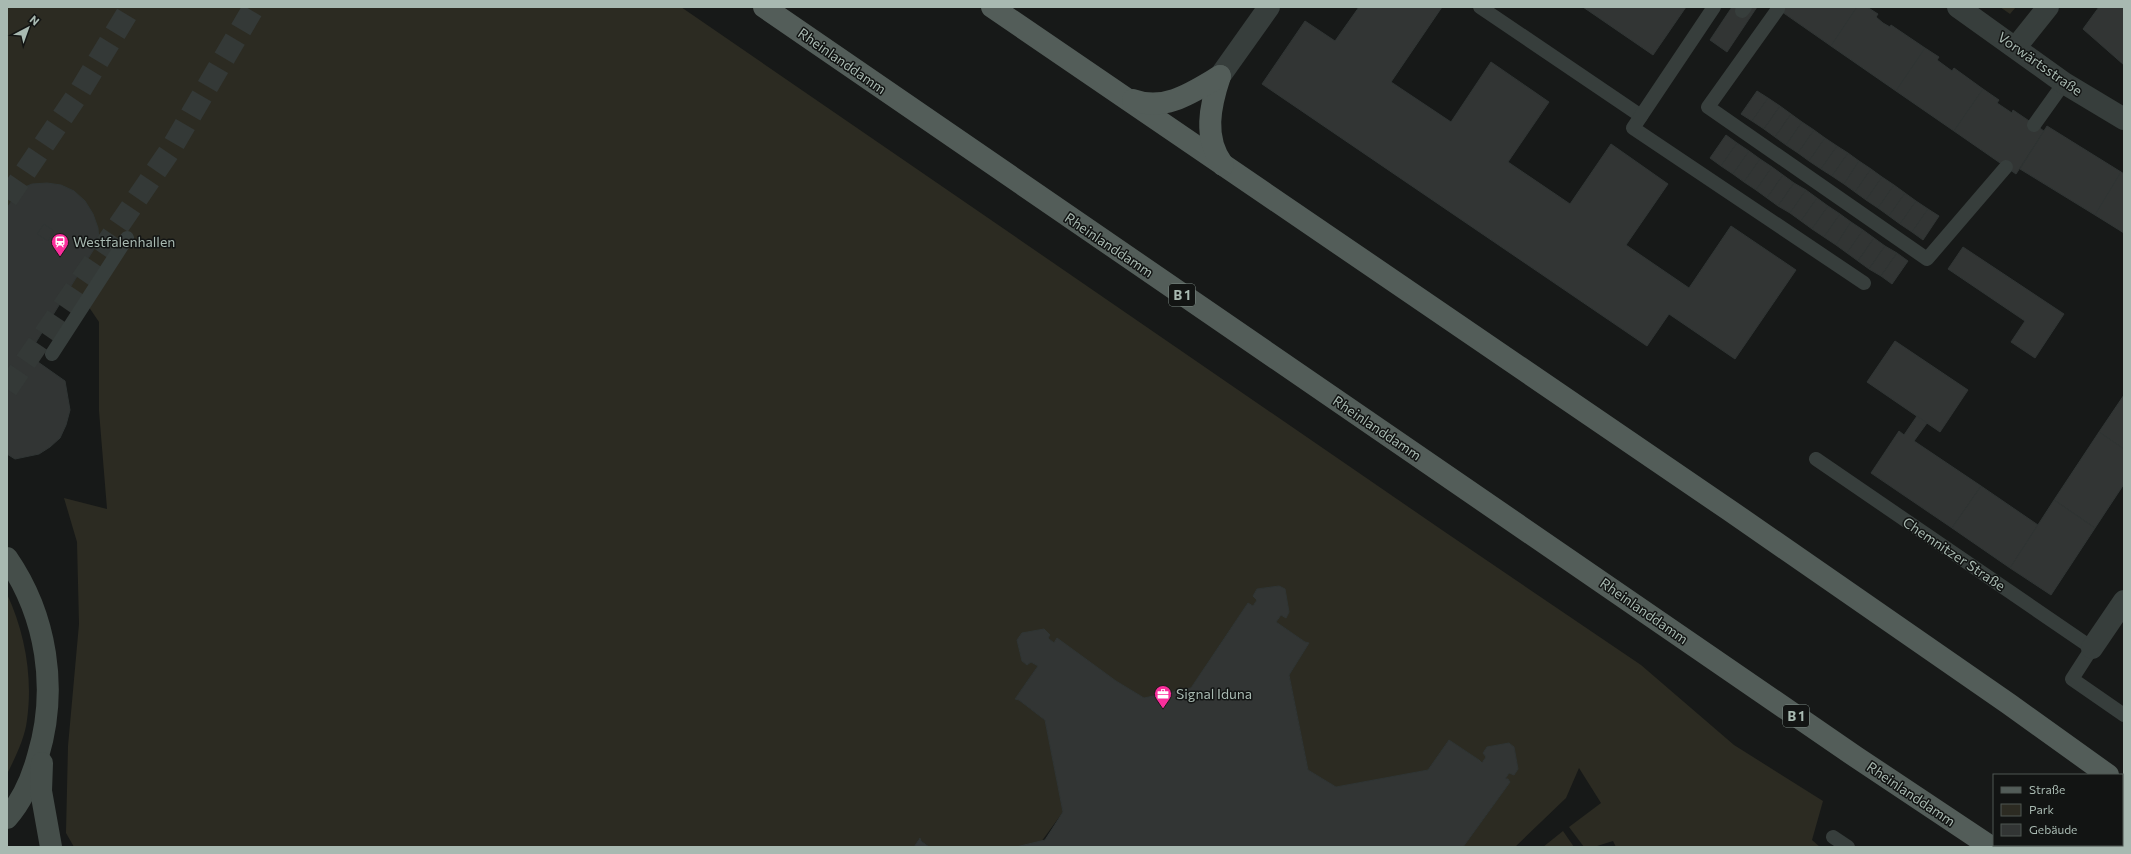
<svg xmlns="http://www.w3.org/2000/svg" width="2131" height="854" font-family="Commissioner,sans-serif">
	<rect width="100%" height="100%" fill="#171918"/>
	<g fill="#2c2b22">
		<polygon points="7,7 681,7 1442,530 1641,665 1734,745 1823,801 1812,840 1820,847 1616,847 1613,841 1594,847 1584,847 1569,827 1601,803 1579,768 1566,798 1515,847 1463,847 1510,782 1508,779 1505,779 1509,773 1514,775 1518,769 1514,747 1509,743 1487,747 1483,753 1486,757 1482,763 1479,760 1449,740 1428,770 1336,787 1308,770 1289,675 1309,643 1305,642 1276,622 1281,615 1286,617 1289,612 1285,590 1279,586 1257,589 1253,596 1257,600 1253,606 1248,603 1191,688 1144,698 1116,681 1057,639 1054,643 1048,638 1050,635 1044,629 1022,634 1017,640 1022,661 1027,665 1031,662 1038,666 1015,699 1019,700 1045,720 1063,812 1041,842 1016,847 929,847 919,839 914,847 74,847 66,833 68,746 79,624 77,542 64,498 107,509 99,411 99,322 80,294 7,248"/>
		<polygon points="2000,7 2016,7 2010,14"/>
		<path d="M7 594C25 633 33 677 27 720 25 738 15 758 7 774Z"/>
		<polygon points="1563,831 1574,847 1543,847"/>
	</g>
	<g fill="#323534" stroke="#303534">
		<polygon points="1359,7 1442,7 1391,82 1451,122 1491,62 1549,102 1508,162 1570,204 1611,144 1668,184 1626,245 1689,288 1731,226 1796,270 1735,359 1669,314 1647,346 1262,84 1305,21 1335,41"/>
		<polygon points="1583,7 1686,7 1653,55"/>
		<polygon points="1732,7 1757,7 1727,52 1710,40"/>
		<polygon points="1775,7 1857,7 1831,46"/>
		<polygon points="1857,7 1867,7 1878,14 1876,17 1883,23 1890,27 1891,25 1925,48 1896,91 1831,46"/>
		<polygon points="2099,7 2124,7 2124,65 2083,29"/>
		<polygon points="1925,48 1939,57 1937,60 1952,71 1954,68 1983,89 1954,131 1896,91"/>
		<polygon points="1983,89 1999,100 1997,103 2012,113 2013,110 2044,131 2016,174 1954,131"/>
		<polygon points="1757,91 1768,98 1752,121 1741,114"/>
		<polygon points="1768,98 1780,106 1764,129 1752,121"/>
		<polygon points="1780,106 1791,114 1775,137 1764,129"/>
		<polygon points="1791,114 1802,122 1786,145 1775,137"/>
		<polygon points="1802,122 1814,130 1798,153 1786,145"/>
		<polygon points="2047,126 2121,172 2095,215 2020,169"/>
		<polygon points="1814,130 1825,138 1809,161 1798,153"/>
		<polygon points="1726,135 1737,143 1721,166 1710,158"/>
		<polygon points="1825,138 1837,146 1821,169 1809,161"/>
		<polygon points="1737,143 1749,151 1733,174 1721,166"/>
		<polygon points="1837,146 1848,153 1832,176 1821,169"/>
		<polygon points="1749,151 1760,159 1744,182 1733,174"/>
		<polygon points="1848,153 1859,161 1844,184 1832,176"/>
		<polygon points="1760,159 1772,167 1756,190 1744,182"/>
		<polygon points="1859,161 1871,169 1855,192 1844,184"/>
		<polygon points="1772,167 1783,175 1767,198 1756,190"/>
		<polygon points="1871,169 1882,177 1866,200 1855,192"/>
		<polygon points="2121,172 2124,174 2124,233 2095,215"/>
		<polygon points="1783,175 1794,183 1778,206 1767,198"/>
		<polygon points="1882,177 1894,185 1878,208 1866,200"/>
		<polygon points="47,183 61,185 74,191 85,201 93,214 98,228 99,241 28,355 65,381 70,410 66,425 60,438 50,447 39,454 15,459 7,454 7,208 20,189 32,184"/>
		<polygon points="1794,183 1806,190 1790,213 1778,206"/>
		<polygon points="1894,185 1905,193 1889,216 1878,208"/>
		<polygon points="1806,190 1817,198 1801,221 1790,213"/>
		<polygon points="1905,193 1916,201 1900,224 1889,216"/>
		<polygon points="1817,198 1828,206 1812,229 1801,221"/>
		<polygon points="1916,201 1928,209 1912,232 1900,224"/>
		<polygon points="1828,206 1840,214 1824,237 1812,229"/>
		<polygon points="1928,209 1939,216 1923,240 1912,232"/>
		<polygon points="1840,214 1851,222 1836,245 1824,237"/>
		<polygon points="1851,222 1863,230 1847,253 1836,245"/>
		<polygon points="44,224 54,231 48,241 37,234"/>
		<polygon points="1863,230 1874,238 1858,261 1847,253"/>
		<polygon points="1874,238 1885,246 1869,269 1858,261"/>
		<polygon points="1885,246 1897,253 1881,276 1869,269"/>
		<polygon points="1963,247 2064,314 2035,358 2011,342 2025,321 1948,269"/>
		<polygon points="1897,253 1908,261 1892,284 1881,276"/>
		<polygon points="1895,341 1968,390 1940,432 1867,382"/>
		<polygon points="2124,395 2124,449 2099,432"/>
		<polygon points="1917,416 1927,423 1914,441 1981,486 1952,528 1871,473 1899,431 1904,435"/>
		<polygon points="2099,432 2124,449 2124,484 2095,528 2054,500"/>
		<polygon points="1981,486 2038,525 2010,568 1952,528"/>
		<polygon points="2054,500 2095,528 2051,595 2010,568"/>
		<polygon points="1279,586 1285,589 1289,612 1286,618 1281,615 1276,622 1305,642 1309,643 1289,675 1308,770 1336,787 1428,770 1449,740 1479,760 1482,763 1486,757 1483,753 1487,747 1509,743 1514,747 1518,769 1514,775 1509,773 1505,779 1508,779 1510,782 1463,847 1016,847 1045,840 1063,812 1045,720 1019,700 1015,699 1038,666 1031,662 1027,665 1022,661 1017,640 1022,633 1044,629 1050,635 1048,638 1054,643 1057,638 1116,681 1144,698 1191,688 1248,603 1253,606 1257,600 1253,596 1257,589"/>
		<polygon points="920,838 921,841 929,847 914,847"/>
	</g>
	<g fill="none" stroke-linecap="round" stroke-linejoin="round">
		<g stroke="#343937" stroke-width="22" stroke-dasharray="22 11" stroke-linecap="butt">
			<polyline points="7,199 80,91 131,7"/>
			<polyline points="7,389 171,149 254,7"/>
		</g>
		<g stroke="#373e3c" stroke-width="14">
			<polyline points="1480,7 1641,116"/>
			<polyline points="1714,7 1633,128 1864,283"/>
			<polyline points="1778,9 1708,107 1927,259 2006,167"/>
			<polyline points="1742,11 1745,7"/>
			<polyline points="2034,125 2064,83"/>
			<polyline points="52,354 127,238"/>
			<polyline points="1816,459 2092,648 2072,679 2124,715"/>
			<polyline points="1833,837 1848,847"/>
		</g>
		<g stroke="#373e3c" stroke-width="22">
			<polyline points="1958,7 2064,83 2124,119"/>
			<polyline points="2016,47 2048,7"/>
			<polyline points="1220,76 1269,7"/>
			<polyline points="2092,648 2124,601"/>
		</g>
		<g stroke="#454e4a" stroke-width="22">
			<path d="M7 558C47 616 58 689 38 756 32 778 22 801 7 818"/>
			<polyline points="42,763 41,791 51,847"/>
		</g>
		<g stroke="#535d59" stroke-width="22">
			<polyline points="764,7 1856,757 1991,847"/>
			<polyline points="992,7 1729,510 2009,704 2108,775"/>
			<path d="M1220 76C1210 106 1203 138 1223 165"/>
			<path d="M1133 100C1165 112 1193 92 1220 76"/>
			<polyline points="2122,785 2124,787"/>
		</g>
	</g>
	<defs>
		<symbol id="station-pin" viewBox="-11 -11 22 30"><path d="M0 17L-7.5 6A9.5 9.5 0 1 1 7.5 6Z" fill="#f92e9b" stroke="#121413"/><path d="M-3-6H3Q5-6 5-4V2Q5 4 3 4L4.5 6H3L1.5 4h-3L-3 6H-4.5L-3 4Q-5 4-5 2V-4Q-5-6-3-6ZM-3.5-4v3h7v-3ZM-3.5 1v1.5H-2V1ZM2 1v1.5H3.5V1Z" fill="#fff"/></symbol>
		<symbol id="office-pin" viewBox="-11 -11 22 30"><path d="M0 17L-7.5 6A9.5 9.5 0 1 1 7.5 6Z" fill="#f92e9b" stroke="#121413"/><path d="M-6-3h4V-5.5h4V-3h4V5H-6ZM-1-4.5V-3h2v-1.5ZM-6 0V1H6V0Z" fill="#fff"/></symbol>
	</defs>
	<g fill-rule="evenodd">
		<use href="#station-pin" x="50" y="232" width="20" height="27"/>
		<use href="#office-pin" x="1153" y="684" width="20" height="27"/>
	</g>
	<g text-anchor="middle" stroke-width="3" stroke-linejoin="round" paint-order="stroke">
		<g fill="#121413" stroke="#7b8882" stroke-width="1">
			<rect x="1169" y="284" width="26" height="22" rx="3"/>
			<rect x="1783" y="705" width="26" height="22" rx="3"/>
		</g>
		<g font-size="13" font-weight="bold" fill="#a8b9b1">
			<text x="1182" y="300">B 1</text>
			<text x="1796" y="721">B 1</text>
		</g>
		<g font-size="14" fill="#a8b9b1" stroke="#121413">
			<text transform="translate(842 61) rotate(35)" y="5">Rheinlanddamm</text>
			<text transform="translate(2040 64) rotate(35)" y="5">Vorwärtsstraße</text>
			<text transform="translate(1109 245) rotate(34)" y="5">Rheinlanddamm</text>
			<text transform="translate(1377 428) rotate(34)" y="5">Rheinlanddamm</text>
			<text transform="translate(1954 554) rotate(34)" y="5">Chemnitzer Straße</text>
			<text transform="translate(1644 611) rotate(35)" y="5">Rheinlanddamm</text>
			<text transform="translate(1911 794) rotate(34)" y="5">Rheinlanddamm</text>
		</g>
		<g font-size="14" fill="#a8b9b1" stroke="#121413" text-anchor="start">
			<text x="73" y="247">Westfalenhallen</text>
			<text x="1176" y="699">Signal Iduna</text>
		</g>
	</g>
	<rect width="2131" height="854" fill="none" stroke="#a8b9b1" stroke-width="16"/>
	<rect x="1993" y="774" width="130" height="72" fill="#121413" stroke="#4e5652"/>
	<rect x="2001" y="787" width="20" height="6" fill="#535d59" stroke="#4e5652"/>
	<text x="2029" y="794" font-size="12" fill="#a8b9b1">Straße</text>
	<rect x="2001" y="804" width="20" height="12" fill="#2c2b22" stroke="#4e5652"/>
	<text x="2029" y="814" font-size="12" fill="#a8b9b1">Park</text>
	<rect x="2001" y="824" width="20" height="12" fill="#323534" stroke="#4e5652"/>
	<text x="2029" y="834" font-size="12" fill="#a8b9b1">Gebäude</text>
	<g transform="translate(28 28) rotate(41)" stroke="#121413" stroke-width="3" paint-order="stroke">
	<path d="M0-3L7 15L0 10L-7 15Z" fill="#a8b9b1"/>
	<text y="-6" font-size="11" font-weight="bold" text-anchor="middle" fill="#a8b9b1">N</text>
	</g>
</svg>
